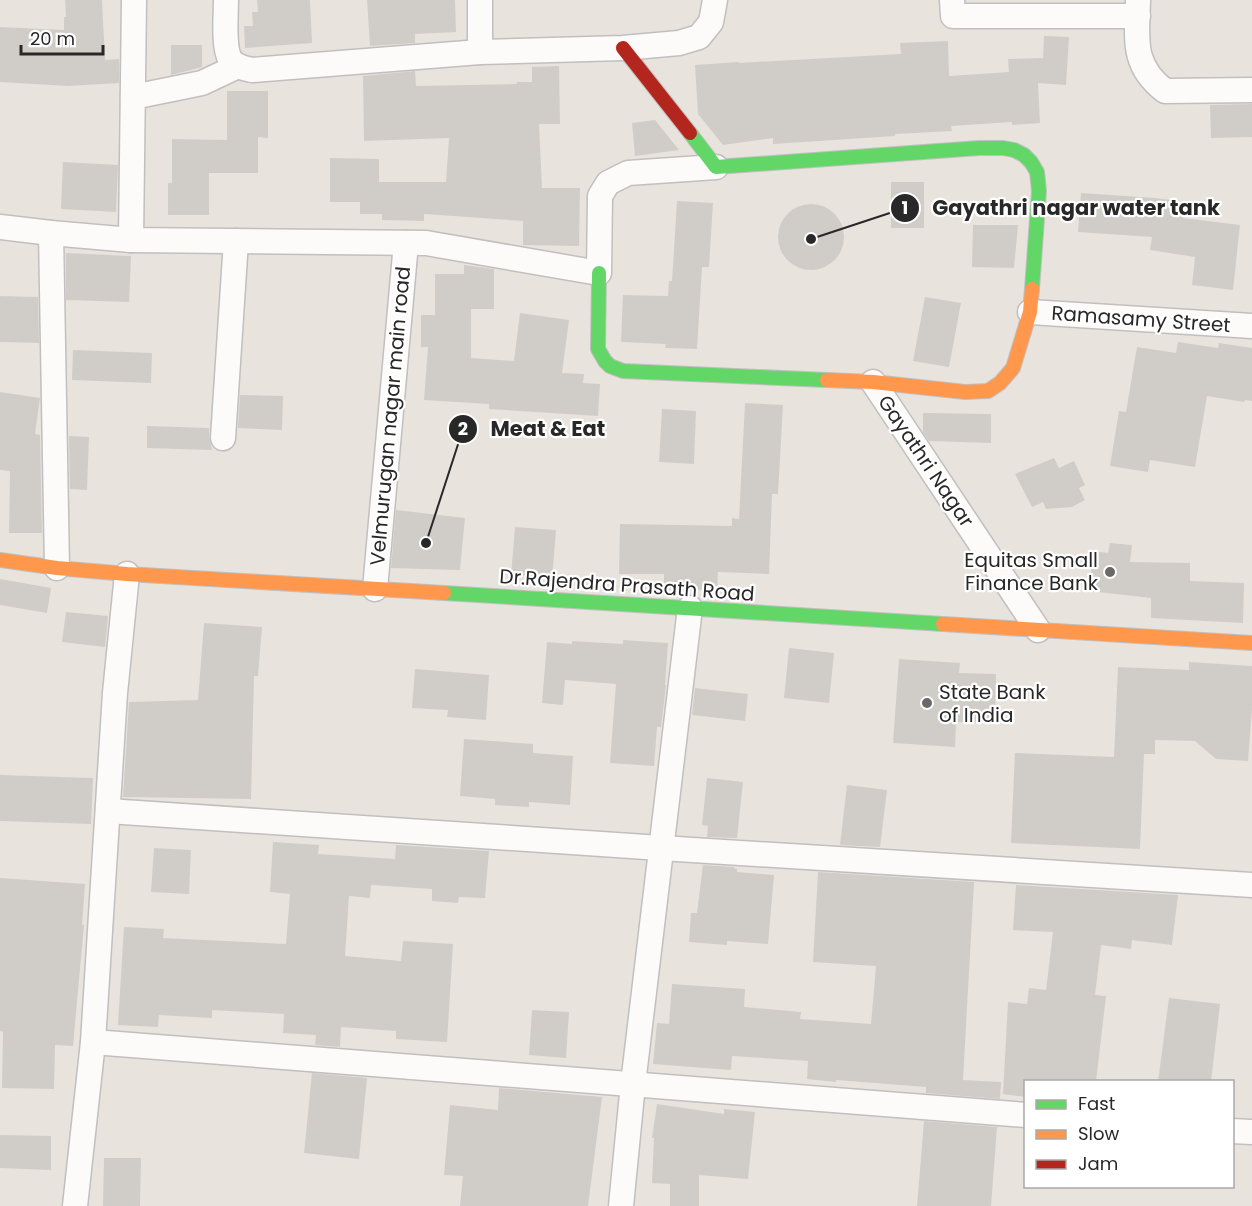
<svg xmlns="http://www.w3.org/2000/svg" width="1252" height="1206" font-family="Poppins,sans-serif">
	<rect width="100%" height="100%" fill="#e8e3dd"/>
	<g fill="#d0cdc9">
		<polygon points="65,0 102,0 105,60 119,59 119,83 68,86 0,82 0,27 64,30 64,17 66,17"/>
		<polygon points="257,0 310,0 312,43 245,48 244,26 253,26 252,12 258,12"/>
		<polygon points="367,0 455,0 456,32 415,34 415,43 370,46"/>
		<polygon points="1044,36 1069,37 1066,85 1038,83 1040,123 1012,125 1012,122 951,126 952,131 895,134 895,136 773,144 773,138 723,145 698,114 695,65 738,62 739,63 901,54 900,43 948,41 949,76 1009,72 1008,59 1043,58"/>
		<polygon points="171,45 202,45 202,67 171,75"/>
		<polygon points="559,66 560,124 539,124 542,188 580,188 579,246 523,245 523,221 424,214 424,221 382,220 382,214 360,214 360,202 330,202 330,158 379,159 379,182 446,182 449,138 364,141 363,76 415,71 416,86 517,84 517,82 532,82 532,67"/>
		<polygon points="227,91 268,91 268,138 258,137 258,173 209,173 209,215 168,215 168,183 172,183 172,139 227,140"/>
		<polygon points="1252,104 1252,137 1211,138 1210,105"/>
		<polygon points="655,120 679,150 635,156 632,123"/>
		<polygon points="63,162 118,165 116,212 61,209"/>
		<rect x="891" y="182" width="33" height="46"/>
		<polygon points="1081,193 1155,198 1186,202 1183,218 1240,225 1233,290 1192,285 1195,257 1150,250 1152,237 1078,232"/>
		<polygon points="677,201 713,203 709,267 702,267 697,349 665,348 666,344 621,342 623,295 668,296 669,281 672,281"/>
		<circle cx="811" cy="237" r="33"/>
		<polygon points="973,225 1018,225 1014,268 972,267"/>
		<polygon points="66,253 131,256 129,302 66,300"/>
		<polygon points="464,265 494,269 494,309 471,309 471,358 514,361 520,313 569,320 562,373 584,374 583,383 600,384 598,416 489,409 489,404 424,400 428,347 421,347 421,315 435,315 435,274 464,274"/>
		<polygon points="0,296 38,297 39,343 0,342"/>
		<polygon points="925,297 961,303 949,367 913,361"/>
		<polygon points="1178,342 1218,348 1219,343 1252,348 1252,401 1245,400 1244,402 1207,396 1195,467 1150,460 1148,472 1110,466 1119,411 1126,412 1137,347 1176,353"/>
		<polygon points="73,350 152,353 151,383 72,380"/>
		<polygon points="0,392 40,398 35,434 40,435 42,533 9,533 10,471 0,470"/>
		<polygon points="240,395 283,396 282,430 238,428"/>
		<polygon points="745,403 783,405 778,494 772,494 769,574 718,572 717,591 664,588 664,574 619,574 620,524 732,526 732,518 739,519"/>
		<polygon points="662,409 696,411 694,464 659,462"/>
		<polygon points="923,413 991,414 991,443 929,441 923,432"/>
		<polygon points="147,426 209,428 209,438 212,450 147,448"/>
		<polygon points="69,436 89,437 87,490 70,489"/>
		<polygon points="1054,458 1059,468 1074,461 1085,485 1079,488 1085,500 1072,507 1046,509 1043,502 1032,507 1015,474"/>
		<polygon points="396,510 465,518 460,570 391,568"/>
		<polygon points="515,527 556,530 552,579 511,575"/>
		<polygon points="1110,543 1132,545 1130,562 1190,563 1190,581 1244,583 1243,623 1151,618 1151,598 1089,591 1093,551 1108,553"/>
		<polygon points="0,579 51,588 47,613 0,605"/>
		<polygon points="66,612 108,616 105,647 62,642"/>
		<polygon points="204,623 262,627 258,676 254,676 251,799 123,797 129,702 198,700"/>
		<polygon points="623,640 668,643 665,685 666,685 661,727 657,727 654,766 610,763 616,684 565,680 563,705 542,703 547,642 572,644 572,641 623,644"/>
		<polygon points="789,648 834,653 829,703 784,698"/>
		<polygon points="899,659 960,663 959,673 996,674 995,723 956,722 955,747 893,743"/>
		<polygon points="1189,662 1252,666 1252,709 1248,761 1216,759 1195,741 1155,740 1155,754 1144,754 1140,849 1011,843 1015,753 1114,757 1118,667 1189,670"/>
		<polygon points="415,669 489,675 486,720 447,717 448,710 412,708"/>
		<polygon points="695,688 748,694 745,721 692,715"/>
		<polygon points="464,739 533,744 533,753 573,756 570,805 529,802 529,807 495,805 495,799 460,796"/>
		<polygon points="0,775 93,778 91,824 0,821"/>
		<polygon points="707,778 743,782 737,838 707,837 708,826 702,825"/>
		<polygon points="847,785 887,790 880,847 840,845"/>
		<polygon points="273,842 319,845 318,854 395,859 396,845 489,851 485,898 459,897 458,903 432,901 432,889 371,885 370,898 349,896 345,956 401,961 403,941 453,944 447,1042 396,1039 396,1031 341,1027 340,1047 315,1045 316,1035 283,1033 284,1014 212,1010 212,1018 159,1015 158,1027 118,1025 124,927 164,929 163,938 286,944 290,894 270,892"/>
		<polygon points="154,848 191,850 189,894 151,892"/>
		<polygon points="703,865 734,867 734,868 737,869 737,872 774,875 768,944 727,941 727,945 689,942 691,913 697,913"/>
		<polygon points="818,872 974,882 963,1080 1001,1082 1000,1099 926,1093 926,1087 836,1080 836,1082 807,1079 808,1061 732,1056 731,1070 653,1064 657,1023 669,1024 672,984 745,989 744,1007 801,1012 800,1019 871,1024 876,966 813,962"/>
		<polygon points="0,878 85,884 82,925 84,925 73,1046 55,1045 54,1089 2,1088 3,1032 0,1031"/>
		<polygon points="1016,885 1178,895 1172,945 1132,940 1131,949 1101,945 1095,995 1106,996 1096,1082 1026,1082 1026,1097 1003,1094 1008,1002 1027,1004 1029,988 1046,990 1053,932 1013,930"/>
		<polygon points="1169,998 1220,1004 1211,1082 1158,1082"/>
		<polygon points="532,1010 569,1012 566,1058 529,1055"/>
		<polygon points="312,1073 367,1078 359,1159 304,1153"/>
		<polygon points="499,1088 602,1097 588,1206 460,1206 463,1176 444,1175 450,1105 498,1110"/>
		<polygon points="657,1104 724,1114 724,1109 755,1112 748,1179 699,1175 699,1206 670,1206 670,1184 652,1183 654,1138 652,1138"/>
		<polygon points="924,1121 997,1127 991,1206 917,1206"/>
		<polygon points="0,1135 51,1136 51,1170 0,1168"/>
		<polygon points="104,1158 141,1158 140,1206 103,1206"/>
	</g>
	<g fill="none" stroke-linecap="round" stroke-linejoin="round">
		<defs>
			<g id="street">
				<path d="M226 0C226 14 223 47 230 59 235 67 244 68 252 70L480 52 623 48 679 43 699 37 711 22 715 0"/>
				<polyline points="480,0 480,52"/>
				<polyline points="952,0 953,16 1138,16"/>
				<path d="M1138 0C1137 38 1131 65 1165 91L1252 90"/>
				<polyline points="133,97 202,83 238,66"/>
				<polyline points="0,227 51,233 131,240 426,243 599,273 600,196 608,183 628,173 716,167"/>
				<polyline points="51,233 57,568"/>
				<polyline points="131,240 134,0"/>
				<polyline points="1030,312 1252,326"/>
				<polyline points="873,382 1038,630"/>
				<polyline points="223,438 236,241"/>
				<polyline points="375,589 406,243"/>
				<polyline points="108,811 661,848 1252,885"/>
				<polyline points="93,1042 1026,1115"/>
				<polyline points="1232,1131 1252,1132"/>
				<polyline points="75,1206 93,1042 115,693 127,574"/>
				<polyline points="621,1206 633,1084 690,608"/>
			</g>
			<g id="fast">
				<polyline points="690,133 716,167 979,148 1003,148 1014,150 1024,155 1031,162 1037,172 1039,191 1032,289"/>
				<polyline points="599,273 598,349 605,361 610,366 623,371 827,380"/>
				<polyline points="444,593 943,624"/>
			</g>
			<g id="slow">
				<polyline points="827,380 873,382 965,392 988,391 1000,383 1013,368 1030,312 1032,289"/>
				<polyline points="0,560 57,568 127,574 444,593"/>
				<polyline points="943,624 1252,643"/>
			</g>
			<polyline id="jam" points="623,48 690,133"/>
		</defs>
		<use href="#street" stroke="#c1bfbf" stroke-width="27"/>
		<use href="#fast" stroke="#c1bfbf" stroke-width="16"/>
		<use href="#slow" stroke="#c1bfbf" stroke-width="16"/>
		<use href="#jam" stroke="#c1bfbf" stroke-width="16"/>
		<use href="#street" stroke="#fcfbfa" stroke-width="24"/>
		<use href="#fast" stroke="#63d668" stroke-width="14"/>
		<use href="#slow" stroke="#ff974d" stroke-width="14"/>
		<use href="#jam" stroke="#b3261e" stroke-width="14"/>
	</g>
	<g fill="#6b6967" stroke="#fff" stroke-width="2">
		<circle cx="1110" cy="572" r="6"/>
		<circle cx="927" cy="703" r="6"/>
	</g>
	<g text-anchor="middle" stroke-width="4.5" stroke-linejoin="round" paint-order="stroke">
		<g font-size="20" fill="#282828" stroke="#fff">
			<text transform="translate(1141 319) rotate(4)" y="7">Ramasamy Street</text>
			<text transform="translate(390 416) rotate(-85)" y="7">Velmurugan nagar main road</text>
			<text transform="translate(926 461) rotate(56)" y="7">Gayathri Nagar</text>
			<text transform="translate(627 585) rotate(4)" y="7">Dr.Rajendra Prasath Road</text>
		</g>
		<g font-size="20" fill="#282828" stroke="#fff" text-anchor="end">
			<text x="1098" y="567">Equitas Small<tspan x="1098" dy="23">Finance Bank</tspan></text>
			<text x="939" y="699" text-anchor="start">State Bank<tspan x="939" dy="23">of India</tspan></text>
		</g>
	</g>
	<path fill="none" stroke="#282828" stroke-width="2" d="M811 239L905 208M426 543L463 429"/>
	<g fill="#282828" stroke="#fff" stroke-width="2">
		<circle cx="811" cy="239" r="6"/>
		<circle cx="426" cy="543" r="6"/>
		<circle cx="905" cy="208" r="15"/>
		<circle cx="463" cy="429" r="15"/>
	</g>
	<g font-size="18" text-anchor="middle" font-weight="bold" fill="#fff">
		<text x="905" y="214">1</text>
		<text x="463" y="435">2</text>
	</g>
	<g font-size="21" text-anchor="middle" font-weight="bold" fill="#282828" stroke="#fff" stroke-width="4.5" stroke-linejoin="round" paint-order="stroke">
		<text x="1076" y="215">Gayathri nagar water tank</text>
		<text x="548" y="436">Meat &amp; Eat</text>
	</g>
	<rect x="1024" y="1080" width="210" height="108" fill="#ffffff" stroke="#a9a9a9" stroke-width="1.5"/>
	<rect x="1036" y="1100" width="30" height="9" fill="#63d668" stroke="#a9a9a9" stroke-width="1.5"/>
	<text x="1078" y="1110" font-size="18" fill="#282828">Fast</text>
	<rect x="1036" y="1130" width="30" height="9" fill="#ff974d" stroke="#a9a9a9" stroke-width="1.5"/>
	<text x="1078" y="1140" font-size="18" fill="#282828">Slow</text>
	<rect x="1036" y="1160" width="30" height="9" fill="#b3261e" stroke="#a9a9a9" stroke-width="1.5"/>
	<text x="1078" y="1170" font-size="18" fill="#282828">Jam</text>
	<path d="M21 45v9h82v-9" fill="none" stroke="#282828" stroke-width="3"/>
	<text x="30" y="45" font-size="18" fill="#282828" stroke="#ffffff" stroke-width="4.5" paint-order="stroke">20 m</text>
</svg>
